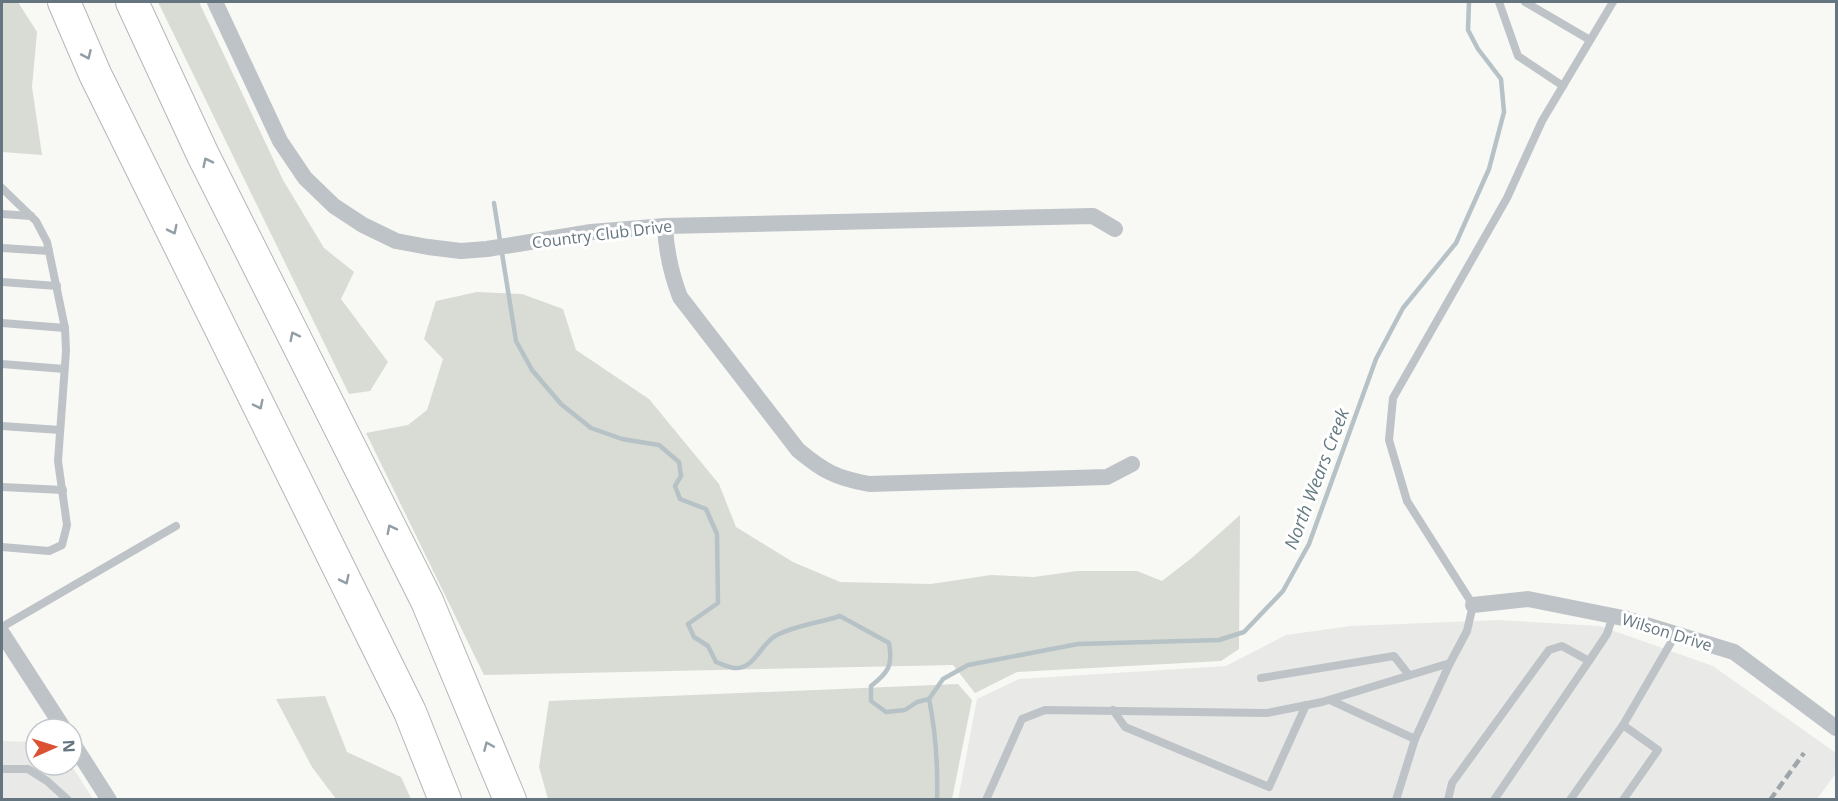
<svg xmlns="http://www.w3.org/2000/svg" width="1838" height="801" font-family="'Open Sans',sans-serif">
	<rect width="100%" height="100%" fill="#f8f8f5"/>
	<g fill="#e9e9e8">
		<polygon points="1499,620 1600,626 1713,666 1836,753 1836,773 1817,799 958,800 977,699 1019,679 1226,666 1286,635 1351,626"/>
		<polygon points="2,741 36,742 36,765 71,765 93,799 2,799"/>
	</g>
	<g fill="#d8dcd5">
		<polygon points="2,2 18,2 37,32 32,87 42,155 2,152"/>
		<polygon points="158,2 199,2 283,180 324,248 354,272 341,299 388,362 370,391 349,394"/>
		<polygon points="477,292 522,294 563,309 576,350 649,399 719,484 736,527 793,562 840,582 931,584 991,575 1034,577 1077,571 1137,571 1162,581 1193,557 1240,515 1239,649 1221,661 1017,672 975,693 953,665 484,675 366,433 408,425 427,410 443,359 424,339 436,301"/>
		<polygon points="958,684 972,700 952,799 548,799 539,767 549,701"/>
		<polygon points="325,696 347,752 401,777 411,799 336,799 312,767 276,699"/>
	</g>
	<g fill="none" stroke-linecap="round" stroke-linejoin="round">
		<g stroke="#b6c2c6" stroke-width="4.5">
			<path d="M494 203 516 341 532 370 561 404 591 428 622 439 659 445 679 462 681 476 675 486 680 499 706 509 717 534 718 603 688 624 694 637 708 646 716 662C721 664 728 667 734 668 755 670 761 642 777 635 797 625 819 623 840 616L889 643C893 665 889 672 871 686V701L886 712 905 710 917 702 929 699"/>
			<path d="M937 800C938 765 936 733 929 699L943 679 968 665 1078 644 1219 640 1244 632 1283 591 1309 544 1376 359 1403 308 1456 243 1489 169 1504 112 1501 79 1478 49 1468 30 1469 2"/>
		</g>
		<defs>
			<g id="highway">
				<polyline points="64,2 95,74 410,712 445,800"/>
				<polyline points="132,2 203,155 427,601 510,800"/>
			</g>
		</defs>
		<use href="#highway" stroke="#b2b7ba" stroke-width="34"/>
		<g stroke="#bec3c7" stroke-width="8">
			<polyline points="1499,2 1518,56 1563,86"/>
			<polyline points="1525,2 1590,40"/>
			<polyline points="2,188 36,221 47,242 65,328 66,351 58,461 67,525 62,545 49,551 2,547"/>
			<polyline points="2,214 31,216"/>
			<polyline points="2,248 49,251"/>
			<polyline points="2,282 57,286"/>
			<polyline points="2,323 65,328"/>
			<polyline points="2,364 64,369"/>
			<polyline points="2,426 60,430"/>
			<polyline points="2,487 63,490"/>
			<polyline points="2,627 176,526"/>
			<polyline points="1589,661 1607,634 1613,616"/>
			<polyline points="1261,678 1394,656 1409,675"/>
			<polyline points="1330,700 1415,739 1450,663"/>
			<polyline points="1113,710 1125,727 1269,787 1306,705"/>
			<polyline points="1623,725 1658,750 1623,800"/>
			<polyline points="2,769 28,769 47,781 68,800"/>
			<polyline points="986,800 1022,719 1045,710 1267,713 1322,702 1450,663 1467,631 1473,605 1407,501 1389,440 1393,398 1507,198 1542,121 1613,2"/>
			<polyline points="1396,800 1415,739"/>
			<polyline points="1448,800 1452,783 1540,662 1549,650 1562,646 1589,661 1494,800"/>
			<polyline points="1570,800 1623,725 1676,634"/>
		</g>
		<g stroke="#bec3c7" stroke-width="16">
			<polyline points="215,2 280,141 305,178 334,206 363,225 396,241 428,247 461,251 487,249 591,232 665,226 1093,216 1115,229"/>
			<path d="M665 226C666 252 671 273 680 297L798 450C823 471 836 478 869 484L1107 477 1132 464"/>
			<polyline points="1473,605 1528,599 1623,618 1734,652 1836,728"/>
			<polyline points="2,633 64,729"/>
			<polyline points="72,742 109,800"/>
		</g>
		<use href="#highway" stroke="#fff" stroke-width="32"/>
		<polyline stroke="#9ea6ab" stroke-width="4.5" stroke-dasharray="9 4.5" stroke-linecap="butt" points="1770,800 1804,753"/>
	</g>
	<defs><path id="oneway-chevron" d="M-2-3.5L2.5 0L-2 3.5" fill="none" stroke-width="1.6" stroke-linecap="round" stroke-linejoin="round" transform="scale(1.5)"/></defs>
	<g stroke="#929ea5">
		<use href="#oneway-chevron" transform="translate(87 55) rotate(66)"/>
		<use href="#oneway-chevron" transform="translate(207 162) rotate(-116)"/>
		<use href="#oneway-chevron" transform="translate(173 230) rotate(64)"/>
		<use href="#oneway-chevron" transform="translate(294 336) rotate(-117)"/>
		<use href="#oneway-chevron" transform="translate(259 405) rotate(64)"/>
		<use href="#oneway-chevron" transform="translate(391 529) rotate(-117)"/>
		<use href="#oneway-chevron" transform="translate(345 580) rotate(64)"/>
		<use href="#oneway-chevron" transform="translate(488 746) rotate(-113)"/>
	</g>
	<g text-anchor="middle" stroke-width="6" stroke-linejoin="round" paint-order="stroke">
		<g font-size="16" fill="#64757f" stroke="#fff">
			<text transform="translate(602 234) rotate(-7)" y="6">Country Club Drive</text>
			<text transform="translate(1667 632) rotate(17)" y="6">Wilson Drive</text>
		</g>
		<g font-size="18" font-style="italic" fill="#647a80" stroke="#fff">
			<text transform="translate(1317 479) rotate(-69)" y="6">North Wears Creek</text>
		</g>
	</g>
	<rect width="1838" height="801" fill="none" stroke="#64757f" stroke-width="6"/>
	<g transform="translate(54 747) rotate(87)"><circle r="28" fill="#ffffff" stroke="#c1c8cc" stroke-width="1.5"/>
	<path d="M0-4.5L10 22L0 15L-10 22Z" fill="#da5133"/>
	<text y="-9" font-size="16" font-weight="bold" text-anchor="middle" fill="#64757f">N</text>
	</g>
</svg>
